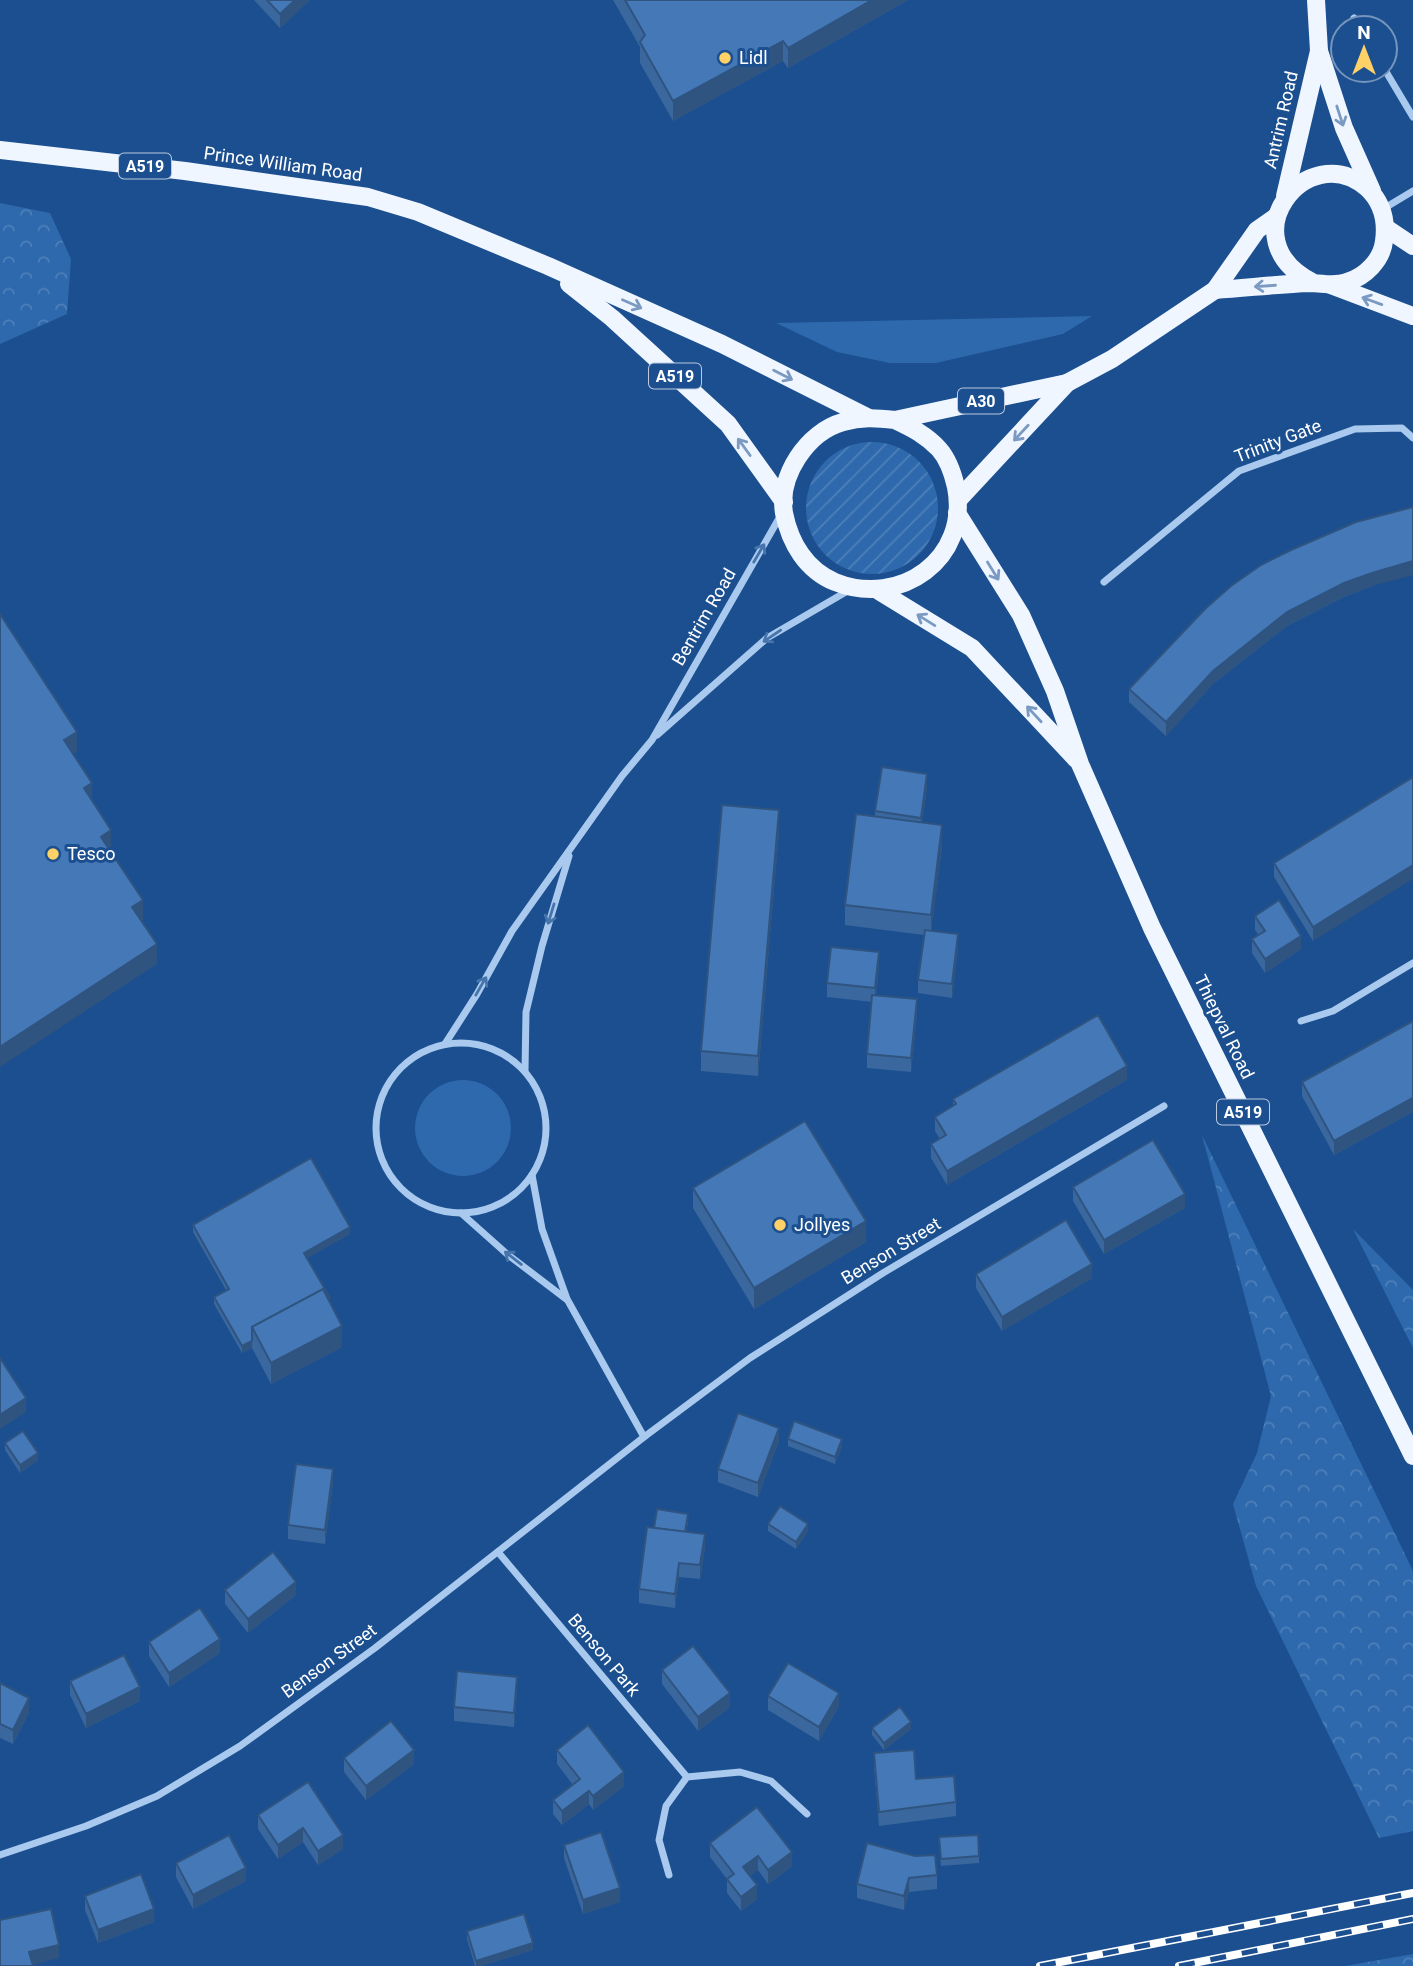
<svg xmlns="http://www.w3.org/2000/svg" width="1413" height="1966" font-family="Roboto,sans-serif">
	<defs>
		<pattern id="forest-crowns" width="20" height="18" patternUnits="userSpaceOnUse" patternTransform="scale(1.75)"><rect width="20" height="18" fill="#2e69ad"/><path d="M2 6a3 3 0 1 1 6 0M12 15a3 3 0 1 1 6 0" fill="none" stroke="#4d80b9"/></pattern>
		<pattern id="garden-furrows" width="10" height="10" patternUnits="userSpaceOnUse" patternTransform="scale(1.75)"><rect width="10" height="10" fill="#2e69ad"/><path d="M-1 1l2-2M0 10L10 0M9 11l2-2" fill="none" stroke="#4d80b9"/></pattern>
	</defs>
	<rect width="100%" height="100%" fill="#1b4f8f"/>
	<g fill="#2e69ad">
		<polygon points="1092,316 1063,334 936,363 890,363 837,352 776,323"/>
		<circle cx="463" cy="1128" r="48"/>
	</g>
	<g fill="url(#forest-crowns)">
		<polygon points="0,203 50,213 71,259 67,314 0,344"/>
		<polygon points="1202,1135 1413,1571 1413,1831 1379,1838 1256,1586 1233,1504 1257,1453 1271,1396"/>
		<polygon points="1353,1229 1413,1290 1413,1348"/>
		<polygon points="1413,1954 1413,1966 1345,1966"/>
	</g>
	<circle fill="url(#garden-furrows)" cx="872" cy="508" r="66"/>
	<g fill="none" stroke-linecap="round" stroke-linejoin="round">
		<g stroke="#a9c9ee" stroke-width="7">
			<polyline points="1354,18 1360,28"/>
			<polyline points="1385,70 1413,117"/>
			<polyline points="1383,209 1413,191"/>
			<polyline points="1104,582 1239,471 1355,429 1402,428 1413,438"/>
			<polyline points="657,735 767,638 851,589"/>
			<polyline points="1301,1021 1333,1011 1413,963"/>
			<circle cx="461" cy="1128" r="85"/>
			<polyline points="445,1044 477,994 512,931 622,776 652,740 782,513"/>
			<polyline points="525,1071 526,1012 542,946 569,856"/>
			<polyline points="532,1175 542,1229 567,1299 644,1437"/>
			<polyline points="461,1213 507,1254 566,1299"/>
			<polyline points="498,1552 687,1777"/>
			<polyline points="0,1855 86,1826 157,1796 240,1746 375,1648 644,1437 750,1358 883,1273 1164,1106"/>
			<polyline points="669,1875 659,1840 666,1806 687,1777 740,1772 771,1781 807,1814"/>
		</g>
		<g stroke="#f0f6ff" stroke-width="18">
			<polyline points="1316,0 1319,51 1344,128 1372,191"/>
			<polyline points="0,150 185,171 290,186 368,197 418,212 548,266 722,344 867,417"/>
			<polyline points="1285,196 1319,51"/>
			<polyline points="1386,228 1413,246"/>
			<polyline points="569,284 612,318 728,424 784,502"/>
			<polyline points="1331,285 1413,316"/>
			<path d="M1215 290C1247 288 1279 284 1310 283 1323 283 1334 287 1347 282 1365 277 1382 260 1384 241 1387 220 1382 202 1367 188 1307 136 1226 240 1314 283"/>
			<path d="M895 420C912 428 926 435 939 449 948 459 953 474 956 487 970 559 900 608 835 582 806 570 790 543 784 513 778 476 807 432 843 422 861 417 876 418 895 420L1067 383 1112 359 1215 290 1257 230 1277 216"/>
			<polyline points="958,500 1067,383"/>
			<polyline points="957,513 1021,615 1055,691 1080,764 1152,928 1413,1456"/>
			<polyline points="879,591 972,648 1076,759"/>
		</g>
		<defs>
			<g id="rail">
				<polyline points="1040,1966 1413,1893"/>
				<polyline points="1179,1966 1413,1919"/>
			</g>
		</defs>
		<use href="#rail" stroke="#fff" stroke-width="8"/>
		<use href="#rail" stroke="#1b4f8f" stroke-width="5" stroke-dasharray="16" stroke-linecap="butt"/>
	</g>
	<g fill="#3a679d">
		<polygon points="254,0 310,0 280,28"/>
		<polygon points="613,0 908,0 788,68 783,61 673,121 640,63 640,47"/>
		<polygon points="1356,522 1372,586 1344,597 1287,626 1213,684 1166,736 1129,702 1129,689"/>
		<polygon points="1413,777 1313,941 1274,877 1274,863"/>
		<polygon points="927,788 922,823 942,846 931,931 958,948 952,998 918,993 918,980 924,935 845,925 845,905 875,817 875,811"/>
		<polygon points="779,830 758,1076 701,1071 701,1051"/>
		<polygon points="1255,916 1301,949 1265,973 1252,953 1252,939 1258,934 1255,930"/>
		<polygon points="879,966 876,995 917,1013 911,1072 867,1068 867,1054 872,1002 827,997 827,983"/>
		<polygon points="1413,1021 1413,1112 1334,1155 1302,1096 1302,1082"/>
		<polygon points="1127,1080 947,1185 931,1158 931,1144 940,1139 935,1131 935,1117 953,1106 953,1099"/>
		<polygon points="1073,1187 1185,1208 1104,1254 1073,1201"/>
		<polygon points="693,1188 866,1242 754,1309 693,1208"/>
		<polygon points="193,1225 350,1234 307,1258 330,1303 342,1347 271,1384 252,1348 242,1353 214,1304 214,1297 226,1290 193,1232"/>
		<polygon points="976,1274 1092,1278 1002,1331 976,1288"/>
		<polygon points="788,1439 842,1446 835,1464 788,1446"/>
		<polygon points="779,1441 758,1497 718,1482 718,1469"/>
		<polygon points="5,1443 38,1460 20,1473 5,1450"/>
		<polygon points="333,1483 325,1544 288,1539 288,1525"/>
		<polygon points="688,1522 686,1532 705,1548 700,1579 679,1577 675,1608 639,1603 639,1589 654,1528"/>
		<polygon points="768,1524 808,1531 796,1549 768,1531"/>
		<polygon points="225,1590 296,1595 248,1633 225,1604"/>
		<polygon points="149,1642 220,1653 169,1687 149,1656"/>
		<polygon points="662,1670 730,1707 698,1731 662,1684"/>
		<polygon points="70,1681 140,1701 86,1728 70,1695"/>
		<polygon points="0,1683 29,1712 13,1744 0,1738"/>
		<polygon points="517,1691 514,1727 454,1721 454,1707"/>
		<polygon points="768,1696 839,1706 819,1741 768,1710"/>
		<polygon points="872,1728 911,1729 884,1750 872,1735"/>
		<polygon points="557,1750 624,1786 593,1810 589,1804 562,1825 553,1814 553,1800 573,1785 557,1764"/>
		<polygon points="874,1753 916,1779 956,1802 956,1816 879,1826 874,1767"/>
		<polygon points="344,1758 414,1764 366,1800 344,1772"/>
		<polygon points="308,1782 343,1849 318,1865 303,1842 278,1859 258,1829 258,1815"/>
		<polygon points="710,1843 792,1866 768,1884 758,1870 750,1876 757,1899 741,1911 727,1893 727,1879 710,1857"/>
		<polygon points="939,1844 979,1856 979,1863 941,1866"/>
		<polygon points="564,1845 620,1902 583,1914 564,1858"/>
		<polygon points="176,1863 246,1881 193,1909 176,1877"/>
		<polygon points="937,1875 937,1889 909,1892 904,1910 857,1898 857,1884"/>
		<polygon points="85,1896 154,1922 98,1943 85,1910"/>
		<polygon points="467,1931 533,1950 481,1966 475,1966 467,1939"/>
	</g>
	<g fill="#305480">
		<polygon points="295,0 310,0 280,28 280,14"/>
		<polygon points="872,0 908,0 788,68 788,48"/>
		<polygon points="783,41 783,61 673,121 673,101"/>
		<polygon points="1413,561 1413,575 1372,586 1344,597 1287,626 1213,684 1166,736 1166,722 1213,671 1287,612 1344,583 1372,573"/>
		<polygon points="77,732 77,752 64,761 64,740"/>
		<polygon points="927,774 927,788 921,831 921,818"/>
		<polygon points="92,783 92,803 84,788"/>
		<polygon points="779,810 779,830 758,1076 758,1056"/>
		<polygon points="942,825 942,846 931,936 931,915"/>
		<polygon points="111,830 111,850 101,857 101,837"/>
		<polygon points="1413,865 1413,879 1313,941 1313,927"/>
		<polygon points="143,900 143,920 132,928 132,907"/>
		<polygon points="958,934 958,948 952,998 952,984"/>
		<polygon points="1301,936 1301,949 1265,973 1265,959"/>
		<polygon points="157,944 157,964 0,1067 0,1047"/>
		<polygon points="879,952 879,966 875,1002 875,988"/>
		<polygon points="917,999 917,1013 911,1072 911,1058"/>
		<polygon points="1127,1066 1127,1080 947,1185 947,1171"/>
		<polygon points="1413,1098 1413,1112 1334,1155 1334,1141"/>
		<polygon points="1185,1194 1185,1208 1104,1254 1104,1240"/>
		<polygon points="866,1221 866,1242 754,1309 754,1288"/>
		<polygon points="350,1227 350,1234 304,1260 304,1253"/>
		<polygon points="1092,1264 1092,1278 1002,1331 1002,1317"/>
		<polygon points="342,1326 342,1347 271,1384 271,1363"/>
		<polygon points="252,1341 252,1348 242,1353 242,1346"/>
		<polygon points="26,1398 26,1412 0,1429 0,1415"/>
		<polygon points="779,1428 779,1441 758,1497 758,1483"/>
		<polygon points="842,1439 842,1446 835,1464 835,1457"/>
		<polygon points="38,1453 38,1460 20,1473 20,1465"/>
		<polygon points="333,1469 333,1483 325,1544 325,1530"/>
		<polygon points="808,1524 808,1531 796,1549 796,1542"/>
		<polygon points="705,1534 705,1548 700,1579 700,1565"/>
		<polygon points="679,1563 679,1577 675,1608 675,1594"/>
		<polygon points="296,1582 296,1595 248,1633 248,1619"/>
		<polygon points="220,1639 220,1653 169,1687 169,1673"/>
		<polygon points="517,1677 517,1691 514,1727 514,1713"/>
		<polygon points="140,1687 140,1701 86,1728 86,1714"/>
		<polygon points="730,1693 730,1707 698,1731 698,1717"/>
		<polygon points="839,1693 839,1706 819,1741 819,1727"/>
		<polygon points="29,1698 29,1712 13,1744 13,1730"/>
		<polygon points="911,1722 911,1729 884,1750 884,1743"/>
		<polygon points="414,1750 414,1764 366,1800 366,1786"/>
		<polygon points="624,1772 624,1786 593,1810 593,1796"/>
		<polygon points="589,1791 589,1804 562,1825 562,1811"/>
		<polygon points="303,1828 303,1842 278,1859 278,1845"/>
		<polygon points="343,1835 343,1849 318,1865 318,1851"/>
		<polygon points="792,1852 792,1866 768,1884 768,1870"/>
		<polygon points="758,1856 758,1870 743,1881 743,1867"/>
		<polygon points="246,1868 246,1881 193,1909 193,1895"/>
		<polygon points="909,1878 909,1892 904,1910 904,1896"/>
		<polygon points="757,1885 757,1899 741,1911 741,1897"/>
		<polygon points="620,1888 620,1902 583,1914 583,1900"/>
		<polygon points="154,1909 154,1922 98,1943 98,1930"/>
		<polygon points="533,1943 533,1950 481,1966 476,1966 476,1961"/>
		<polygon points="59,1945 59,1958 29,1966 29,1952"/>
	</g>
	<g fill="#4478b7" stroke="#305480" stroke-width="2">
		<polygon points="267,0 295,0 280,14"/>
		<polygon points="625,0 872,0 788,48 783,41 673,101 640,42 645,35"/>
		<polygon points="1413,507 1413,561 1372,573 1344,583 1287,612 1213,671 1166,722 1129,689 1205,609 1231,586 1261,565 1291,550 1356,522"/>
		<polygon points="0,614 77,732 64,740 92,783 84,788 111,830 101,837 143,900 132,907 157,944 0,1047"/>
		<polygon points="882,767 927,774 921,818 875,811"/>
		<polygon points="1413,777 1413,865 1313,927 1274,863"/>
		<polygon points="722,805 779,810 758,1056 701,1051"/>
		<polygon points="856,814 942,825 931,915 845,905"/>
		<polygon points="1279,900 1301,936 1265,959 1252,939 1265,931 1255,916"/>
		<polygon points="925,930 958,934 952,984 918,980"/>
		<polygon points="831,947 879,952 875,988 827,983"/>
		<polygon points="872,995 917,999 911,1058 867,1054"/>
		<polygon points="1098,1015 1127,1066 947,1171 931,1144 946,1135 935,1117 956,1104 953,1099"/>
		<polygon points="1413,1021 1413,1098 1334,1141 1302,1082"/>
		<polygon points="805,1121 866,1221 754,1288 693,1188"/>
		<polygon points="1153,1140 1185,1194 1104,1240 1073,1187"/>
		<polygon points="311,1158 350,1227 304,1253 330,1298 328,1299 323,1289 252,1327 252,1341 242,1346 214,1297 229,1289 193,1225"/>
		<polygon points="1066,1220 1092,1264 1002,1317 976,1274"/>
		<polygon points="323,1289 342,1326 271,1363 252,1327"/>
		<polygon points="0,1358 26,1398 0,1415"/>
		<polygon points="738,1413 779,1428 758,1483 718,1469"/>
		<polygon points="794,1421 842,1439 835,1457 788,1439"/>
		<polygon points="23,1431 38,1453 20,1465 5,1443"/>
		<polygon points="296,1464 333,1469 325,1530 288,1525"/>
		<polygon points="780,1506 808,1524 796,1542 768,1524"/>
		<polygon points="657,1509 688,1514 685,1532 654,1528"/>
		<polygon points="647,1527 705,1534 700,1565 679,1563 675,1594 639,1589"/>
		<polygon points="273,1552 296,1582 248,1619 225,1590"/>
		<polygon points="200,1608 220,1639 169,1673 149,1642"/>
		<polygon points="693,1646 730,1693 698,1717 662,1670"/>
		<polygon points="124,1655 140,1687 86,1714 70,1681"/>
		<polygon points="788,1663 839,1693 819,1727 768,1696"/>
		<polygon points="457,1671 517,1677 514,1713 454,1707"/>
		<polygon points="0,1683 29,1698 13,1730 0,1724"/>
		<polygon points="900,1707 911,1722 884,1743 872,1728"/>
		<polygon points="391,1721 414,1750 366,1786 344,1758"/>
		<polygon points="588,1725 624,1772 593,1796 589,1791 562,1811 553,1800 580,1779 557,1750"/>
		<polygon points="914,1750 916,1779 954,1776 956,1802 879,1812 874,1753"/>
		<polygon points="308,1782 343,1835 318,1851 303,1828 278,1845 258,1815"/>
		<polygon points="757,1807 792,1852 768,1870 758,1856 743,1867 757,1885 741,1897 727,1879 734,1874 710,1843"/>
		<polygon points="601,1832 620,1888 583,1900 564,1845"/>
		<polygon points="229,1835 246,1868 193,1895 176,1863"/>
		<polygon points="978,1835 979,1856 941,1859 939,1837"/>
		<polygon points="867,1843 915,1856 935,1855 937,1875 909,1878 904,1896 857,1884"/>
		<polygon points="141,1874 154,1909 98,1930 85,1896"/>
		<polygon points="51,1909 59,1945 29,1952 33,1966 0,1966 0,1920"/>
		<polygon points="524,1914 533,1943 476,1961 467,1931"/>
	</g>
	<defs><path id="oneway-shaft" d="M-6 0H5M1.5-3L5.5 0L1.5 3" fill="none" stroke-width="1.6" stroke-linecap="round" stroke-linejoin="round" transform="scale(1.75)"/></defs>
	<g stroke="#7b9ac1">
		<use href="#oneway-shaft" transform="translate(1340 116) rotate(72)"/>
		<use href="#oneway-shaft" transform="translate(1265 286) rotate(176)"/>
		<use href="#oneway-shaft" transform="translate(1372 301) rotate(-160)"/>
		<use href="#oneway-shaft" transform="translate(632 304) rotate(24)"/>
		<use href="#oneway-shaft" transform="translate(783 375) rotate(27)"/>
		<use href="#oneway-shaft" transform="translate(1021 433) rotate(133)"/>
		<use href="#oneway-shaft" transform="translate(744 447) rotate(-126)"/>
		<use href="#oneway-shaft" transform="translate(993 571) rotate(58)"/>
		<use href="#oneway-shaft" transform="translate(926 620) rotate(-148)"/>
		<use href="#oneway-shaft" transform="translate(1034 714) rotate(-133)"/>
	</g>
	<g stroke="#4674ac">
		<use href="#oneway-shaft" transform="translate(759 553) rotate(-60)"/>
		<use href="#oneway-shaft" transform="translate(772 636) rotate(146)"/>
		<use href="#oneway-shaft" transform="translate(551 914) rotate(107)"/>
		<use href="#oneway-shaft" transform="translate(481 986) rotate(-60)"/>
		<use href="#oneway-shaft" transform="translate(513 1258) rotate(-142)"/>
	</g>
	<g fill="#ffd166" stroke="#1b4f8f" stroke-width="2.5">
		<circle cx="725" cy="58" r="7"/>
		<circle cx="53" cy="854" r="7"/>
		<circle cx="780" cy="1225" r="7"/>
	</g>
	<g text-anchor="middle" stroke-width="6" stroke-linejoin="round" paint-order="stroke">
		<g fill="#1b4f8f" stroke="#bbcadd" stroke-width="2">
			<rect x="119" y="153.5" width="52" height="25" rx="5"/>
			<rect x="649" y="363.5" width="52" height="25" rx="5"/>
			<rect x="958" y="388.5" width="46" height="25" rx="5"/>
			<rect x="1217" y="1099.5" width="52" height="25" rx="5"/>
		</g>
		<g font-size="16" font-weight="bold" fill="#fff">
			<text x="145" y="172">A519</text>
			<text x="675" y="382">A519</text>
			<text x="981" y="407">A30</text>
			<text x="1243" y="1118">A519</text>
		</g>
		<g font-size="18" fill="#fff" stroke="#1b4f8f" text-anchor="start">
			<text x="739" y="64">Lidl</text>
			<text x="67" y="860">Tesco</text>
			<text x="794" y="1231">Jollyes</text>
		</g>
		<g font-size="18" fill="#fff" stroke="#1b4f8f">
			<text transform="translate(1281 120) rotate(-77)" y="6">Antrim Road</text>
			<text transform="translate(283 164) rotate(8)" y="6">Prince William Road</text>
			<text transform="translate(1278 441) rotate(-21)" y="6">Trinity Gate</text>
			<text transform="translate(704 617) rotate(-60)" y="6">Bentrim Road</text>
			<text transform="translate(1224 1027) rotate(64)" y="6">Thiepval Road</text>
			<text transform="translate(891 1251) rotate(-31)" y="6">Benson Street</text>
			<text transform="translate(604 1655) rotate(50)" y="6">Benson Park</text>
			<text transform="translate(329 1661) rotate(-36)" y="6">Benson Street</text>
		</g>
	</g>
	<g transform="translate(1364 49)"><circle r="33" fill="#1b4f8f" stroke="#7695bc" stroke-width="2"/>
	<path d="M0-5L12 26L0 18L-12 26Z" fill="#ffd166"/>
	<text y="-10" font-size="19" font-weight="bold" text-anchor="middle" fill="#ffffff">N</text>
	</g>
</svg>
